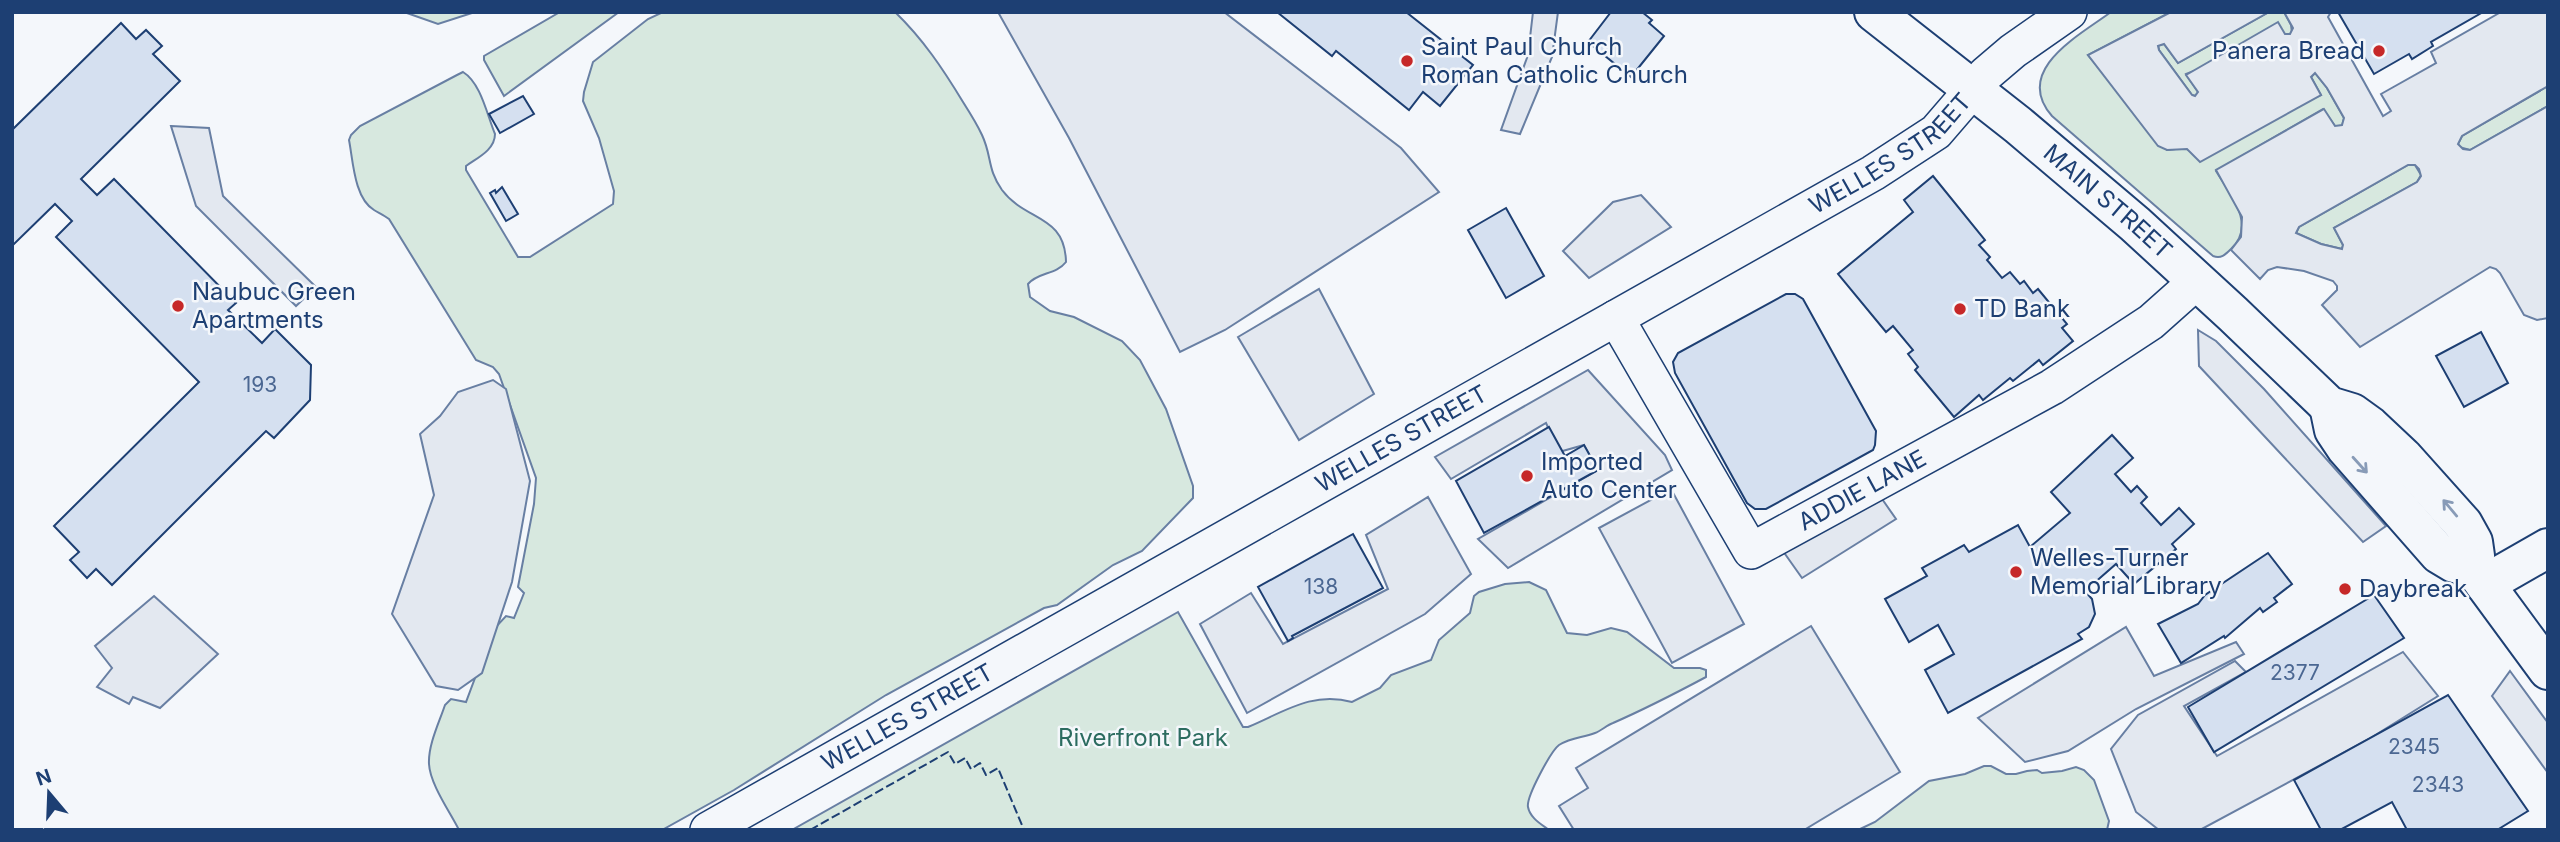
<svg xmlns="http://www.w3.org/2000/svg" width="2560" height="842" font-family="Inter,sans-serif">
	<rect width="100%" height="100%" fill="#f4f7fb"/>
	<g fill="#d7e8df" stroke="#687fa3" stroke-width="2">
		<polygon points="404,12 475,12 438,24"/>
		<polygon points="560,12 619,12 504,96 484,60 484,56"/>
		<path d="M663 12H895C923 39 943 69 963 102 970 113 977 124 982 135 992 156 987 169 1002 190 1026 222 1065 214 1066 262 1056 275 1038 272 1028 284L1030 297 1050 311 1074 317 1122 341 1140 360 1166 409 1193 486V498L1142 551 1113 565 1057 605 1044 608 886 695 734 790 662 830H459C450 812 430 784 429 764 428 745 439 723 445 705L451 699 466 702 493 630 506 616 514 618 524 593 518 587 534 504 536 478 499 374 493 367 476 360 389 219C384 215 379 213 374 210 354 198 353 160 349 140L351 135 360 126 457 75 463 72C481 83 487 115 495 134 495 150 477 158 466 166V170L518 257H530L613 204 614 191 599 138 583 101 584 92 593 62 648 19Z"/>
		<path d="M2111 12H2171L2088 55 2167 150 2185 148 2190 151 2321 95 2311 77 2315 73 2327 88 2344 118 2342 126H2335L2323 109 2216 171C2230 194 2257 225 2231 249 2225 255 2221 259 2213 256L2052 116C2012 70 2080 35 2111 12Z"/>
		<polygon points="2269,12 2284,12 2291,25 2292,33 2186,74 2198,92 2195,96 2192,95 2159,50 2158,45 2164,44 2178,63"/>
		<polygon points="2548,86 2548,106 2470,150 2459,147 2458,144 2462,136"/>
		<polygon points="2408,165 2415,165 2421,175 2417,182 2334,228 2343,245 2342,249 2321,244 2296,233 2299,227"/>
		<path d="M1529 582 1546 590 1567 633 1587 635 1611 628 1627 632 1674 668H1700L1706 670V677C1676 693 1645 709 1613 723 1607 725 1601 731 1595 733 1582 738 1572 737 1559 745 1551 751 1526 797 1528 807 1530 818 1541 824 1549 830H792L1178 612 1243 727H1248C1284 712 1312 691 1352 702L1380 688 1391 675 1431 660 1439 640 1470 613 1474 596 1479 592 1505 584Z"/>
		<polygon points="1984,766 1991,766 2006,774 2016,774 2027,771 2037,770 2042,773 2062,771 2076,767 2084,770 2094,780 2109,821 2107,830 1858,830 1875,822 1929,781 1965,774"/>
	</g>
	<g fill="#e3e8f0" stroke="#687fa3" stroke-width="2" fill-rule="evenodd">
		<polygon points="998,12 1224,12 1401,148 1439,192 1225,330 1180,352 1069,138"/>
		<polygon points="1533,12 1558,12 1552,57 1520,134 1501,130 1528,55"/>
		<path d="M2171 12H2269L2178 63 2164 44 2158 46 2159 50 2192 95 2195 96 2198 92 2186 75 2278 22 2285 34H2290L2293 28 2284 12H2331L2328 17 2383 116 2391 111 2381 94 2436 63 2431 52 2501 12H2548V86L2462 136 2458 144 2463 149 2470 150 2548 106V318L2537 320 2524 315 2500 273 2496 269 2490 267 2360 347 2322 305 2337 290V286L2333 281 2304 271 2277 267 2268 270 2260 279 2231 250 2241 237 2242 217 2216 170 2324 109 2335 126 2342 125 2344 118 2327 88 2315 73 2311 77 2321 95 2200 162 2187 149 2167 150 2158 146 2088 55ZM2408 165H2415L2419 169 2421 176 2417 182 2334 228 2343 245 2342 249 2321 244 2296 233 2299 227Z"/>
		<polygon points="171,126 209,128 223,196 316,287 296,306 196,206"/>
		<polygon points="1641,195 1671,227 1589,278 1563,251 1613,202"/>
		<polygon points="1319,289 1374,394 1299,440 1238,337"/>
		<polygon points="2198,330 2216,341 2264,389 2386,526 2363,542 2199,366"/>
		<polygon points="1588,370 1665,455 1672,470 1508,568 1478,539 1598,470 1584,445 1559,452 1546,423 1451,479 1435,457"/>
		<polygon points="493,380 506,389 530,481 512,582 482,673 458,690 436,686 392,614 434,495 420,434 440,416 458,392"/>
		<polygon points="1671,489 1744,624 1672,663 1599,528"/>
		<polygon points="1880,496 1896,519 1802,578 1778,544"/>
		<polygon points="1428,497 1471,574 1425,614 1247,713 1200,624 1251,593 1283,644 1388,589 1366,535"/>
		<polygon points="154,596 218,654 160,708 133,697 129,704 97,687 112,668 95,646"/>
		<polygon points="1811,626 1900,772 1804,830 1574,830 1559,806 1588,788 1576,768"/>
		<polygon points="2126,627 2154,676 2236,642 2244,654 2136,709 2068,751 2025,762 1978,718"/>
		<polygon points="2403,652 2438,696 2369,739 2200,830 2159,830 2136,812 2111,749 2138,715 2235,661 2246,672 2184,706 2217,756"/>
		<polygon points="2510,671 2548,723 2548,773 2492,696"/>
	</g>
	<g fill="#d5e0f0" stroke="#1d3f73" stroke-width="2">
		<polygon points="1277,12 1406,12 1473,65 1440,106 1423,92 1409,110 1336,51 1332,56"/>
		<polygon points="1611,12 1642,12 1652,20 1649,23 1664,36 1631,77 1588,42"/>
		<polygon points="2338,12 2483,12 2431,42 2433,46 2412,59 2409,54 2374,74"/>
		<polygon points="121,23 136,39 146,30 162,46 153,54 180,81 81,179 97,195 114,179 236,303 228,310 262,343 275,329 311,365 310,400 274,438 266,431 112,585 96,569 87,578 70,560 79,552 54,526 199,382 56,237 72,221 55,204 12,246 12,130"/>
		<polygon points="523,96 534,114 500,133 489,114"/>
		<polygon points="1933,176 1985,240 1979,245 1990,257 1987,260 2002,278 2010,272 2020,284 2024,281 2033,293 2038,289 2067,324 2062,328 2073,341 2043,365 2039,360 2013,381 2010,378 1983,400 1979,395 1954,417 1915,370 1918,367 1908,354 1913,350 1893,326 1886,332 1838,274 1913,212 1904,200"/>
		<polygon points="502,187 518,214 506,221 490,193 495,190 496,193"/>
		<polygon points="1506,208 1544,276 1506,298 1468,230"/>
		<polygon points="1786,294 1795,294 1803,299 1876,431 1875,445 1873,450 1766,509 1755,509 1747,503 1675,373 1673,362 1678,353"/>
		<polygon points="2481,332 2508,383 2464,407 2436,356"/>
		<polygon points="1549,427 1565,456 1584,445 1598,470 1484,533 1456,481"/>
		<polygon points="2112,435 2133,458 2115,474 2131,492 2137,486 2147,497 2141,503 2161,525 2179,508 2194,524 2172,544 2176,549 2134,584 2116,564 2085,591 2092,599 2095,614 2089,627 2078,634 2082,639 1948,713 1925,670 1954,654 1938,625 1909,642 1885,599 1927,576 1922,568 1964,545 1969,552 2018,525 2030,547 2070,513 2051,492"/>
		<polygon points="1353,534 1383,588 1292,636 1293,638 1288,641 1258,587"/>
		<polygon points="2268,553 2292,584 2274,598 2277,602 2263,612 2260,608 2225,638 2224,636 2181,663 2158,624 2198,604 2205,595"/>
		<polygon points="2374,595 2404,638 2214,752 2188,707"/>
		<polygon points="2448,695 2528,811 2497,830 2407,830 2392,802 2340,830 2321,830 2294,780"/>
	</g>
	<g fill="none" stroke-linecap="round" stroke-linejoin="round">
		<defs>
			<g id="minor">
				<path id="s1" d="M1616 318 1751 551 2052 387 2151 322 2197 281"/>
				<path id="s2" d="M708 830 1873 173 1936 132 1986 74 2013 51 2069 12"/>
			</g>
			<g id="major">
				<path id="s3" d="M1874 12 2018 125 2135 224 2233 314 2329 406 2352 413 2370 426 2403 457 2463 524 2473 542 2475 556 2473 568"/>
				<polyline points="2329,406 2334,430 2346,448 2439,554 2454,563 2473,568 2548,670"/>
				<polyline points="2485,584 2548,548"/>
			</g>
		</defs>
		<use href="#minor" stroke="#1d3f73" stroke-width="38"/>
		<use href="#major" stroke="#1d3f73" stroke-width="42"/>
		<use href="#minor" stroke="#f4f7fb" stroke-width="35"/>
		<use href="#major" stroke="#f4f7fb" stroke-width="38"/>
		<polyline stroke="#1d3f73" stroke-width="2" stroke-dasharray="9 3.5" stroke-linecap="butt" points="810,830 948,752 955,764 965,758 971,769 980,763 986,775 998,768 1024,830"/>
	</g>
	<defs><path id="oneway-shaft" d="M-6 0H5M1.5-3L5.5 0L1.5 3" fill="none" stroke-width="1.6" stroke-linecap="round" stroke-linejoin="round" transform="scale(1.75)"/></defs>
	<g stroke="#889bb7">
		<use href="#oneway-shaft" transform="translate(2360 465) rotate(48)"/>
		<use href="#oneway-shaft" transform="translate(2450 508) rotate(-130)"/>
	</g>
	<g fill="#c62828" stroke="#f4f7fb" stroke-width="2.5">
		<circle cx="2379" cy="51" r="7"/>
		<circle cx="1407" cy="61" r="7"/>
		<circle cx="178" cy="306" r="7"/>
		<circle cx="1960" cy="309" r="7"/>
		<circle cx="1527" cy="476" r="7"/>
		<circle cx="2016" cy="572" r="7"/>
		<circle cx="2345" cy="589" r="7"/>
	</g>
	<g text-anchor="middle" stroke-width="5" stroke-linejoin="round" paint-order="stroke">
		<g font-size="21" fill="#4b6792">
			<text x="260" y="392">193</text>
			<text x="1321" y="594">138</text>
			<text x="2295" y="680">2377</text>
			<text x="2414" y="754">2345</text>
			<text x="2438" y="792">2343</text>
		</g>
		<g font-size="24" fill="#1d3f73" stroke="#f4f7fb" text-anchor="start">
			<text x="1421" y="55">Saint Paul Church<tspan x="1421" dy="28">Roman Catholic Church</tspan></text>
			<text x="2365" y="59" text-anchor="end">Panera Bread</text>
			<text x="192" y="300">Naubuc Green<tspan x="192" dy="28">Apartments</tspan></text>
			<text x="1974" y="317">TD Bank</text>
			<text x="1541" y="470">Imported<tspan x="1541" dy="28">Auto Center</tspan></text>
			<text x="2030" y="566">Welles-Turner<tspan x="2030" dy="28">Memorial Library</tspan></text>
			<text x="2359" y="597">Daybreak</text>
		</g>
		<g font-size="24" fill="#1d3f73" stroke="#f4f7fb">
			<text dy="8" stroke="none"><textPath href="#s2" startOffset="1363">WELLES STREET</textPath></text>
			<text dy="8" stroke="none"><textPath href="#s3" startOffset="301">MAIN STREET</textPath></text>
			<text dy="8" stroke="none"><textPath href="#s2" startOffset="796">WELLES STREET</textPath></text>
			<text dy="8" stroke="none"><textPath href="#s1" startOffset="396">ADDIE LANE</textPath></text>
			<text dy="8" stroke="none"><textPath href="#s2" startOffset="229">WELLES STREET</textPath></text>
		</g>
		<g font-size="24" fill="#2c6c60" stroke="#f4f7fb">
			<text x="1143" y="746">Riverfront Park</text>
		</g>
	</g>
	<rect width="2560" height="842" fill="none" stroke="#1d3f73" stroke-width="28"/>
	<g transform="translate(49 793) rotate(341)" stroke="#f4f7fb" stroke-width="5" paint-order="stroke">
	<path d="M0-5L12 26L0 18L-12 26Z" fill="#1d3f73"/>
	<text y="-10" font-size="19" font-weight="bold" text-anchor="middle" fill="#1d3f73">N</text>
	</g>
</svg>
